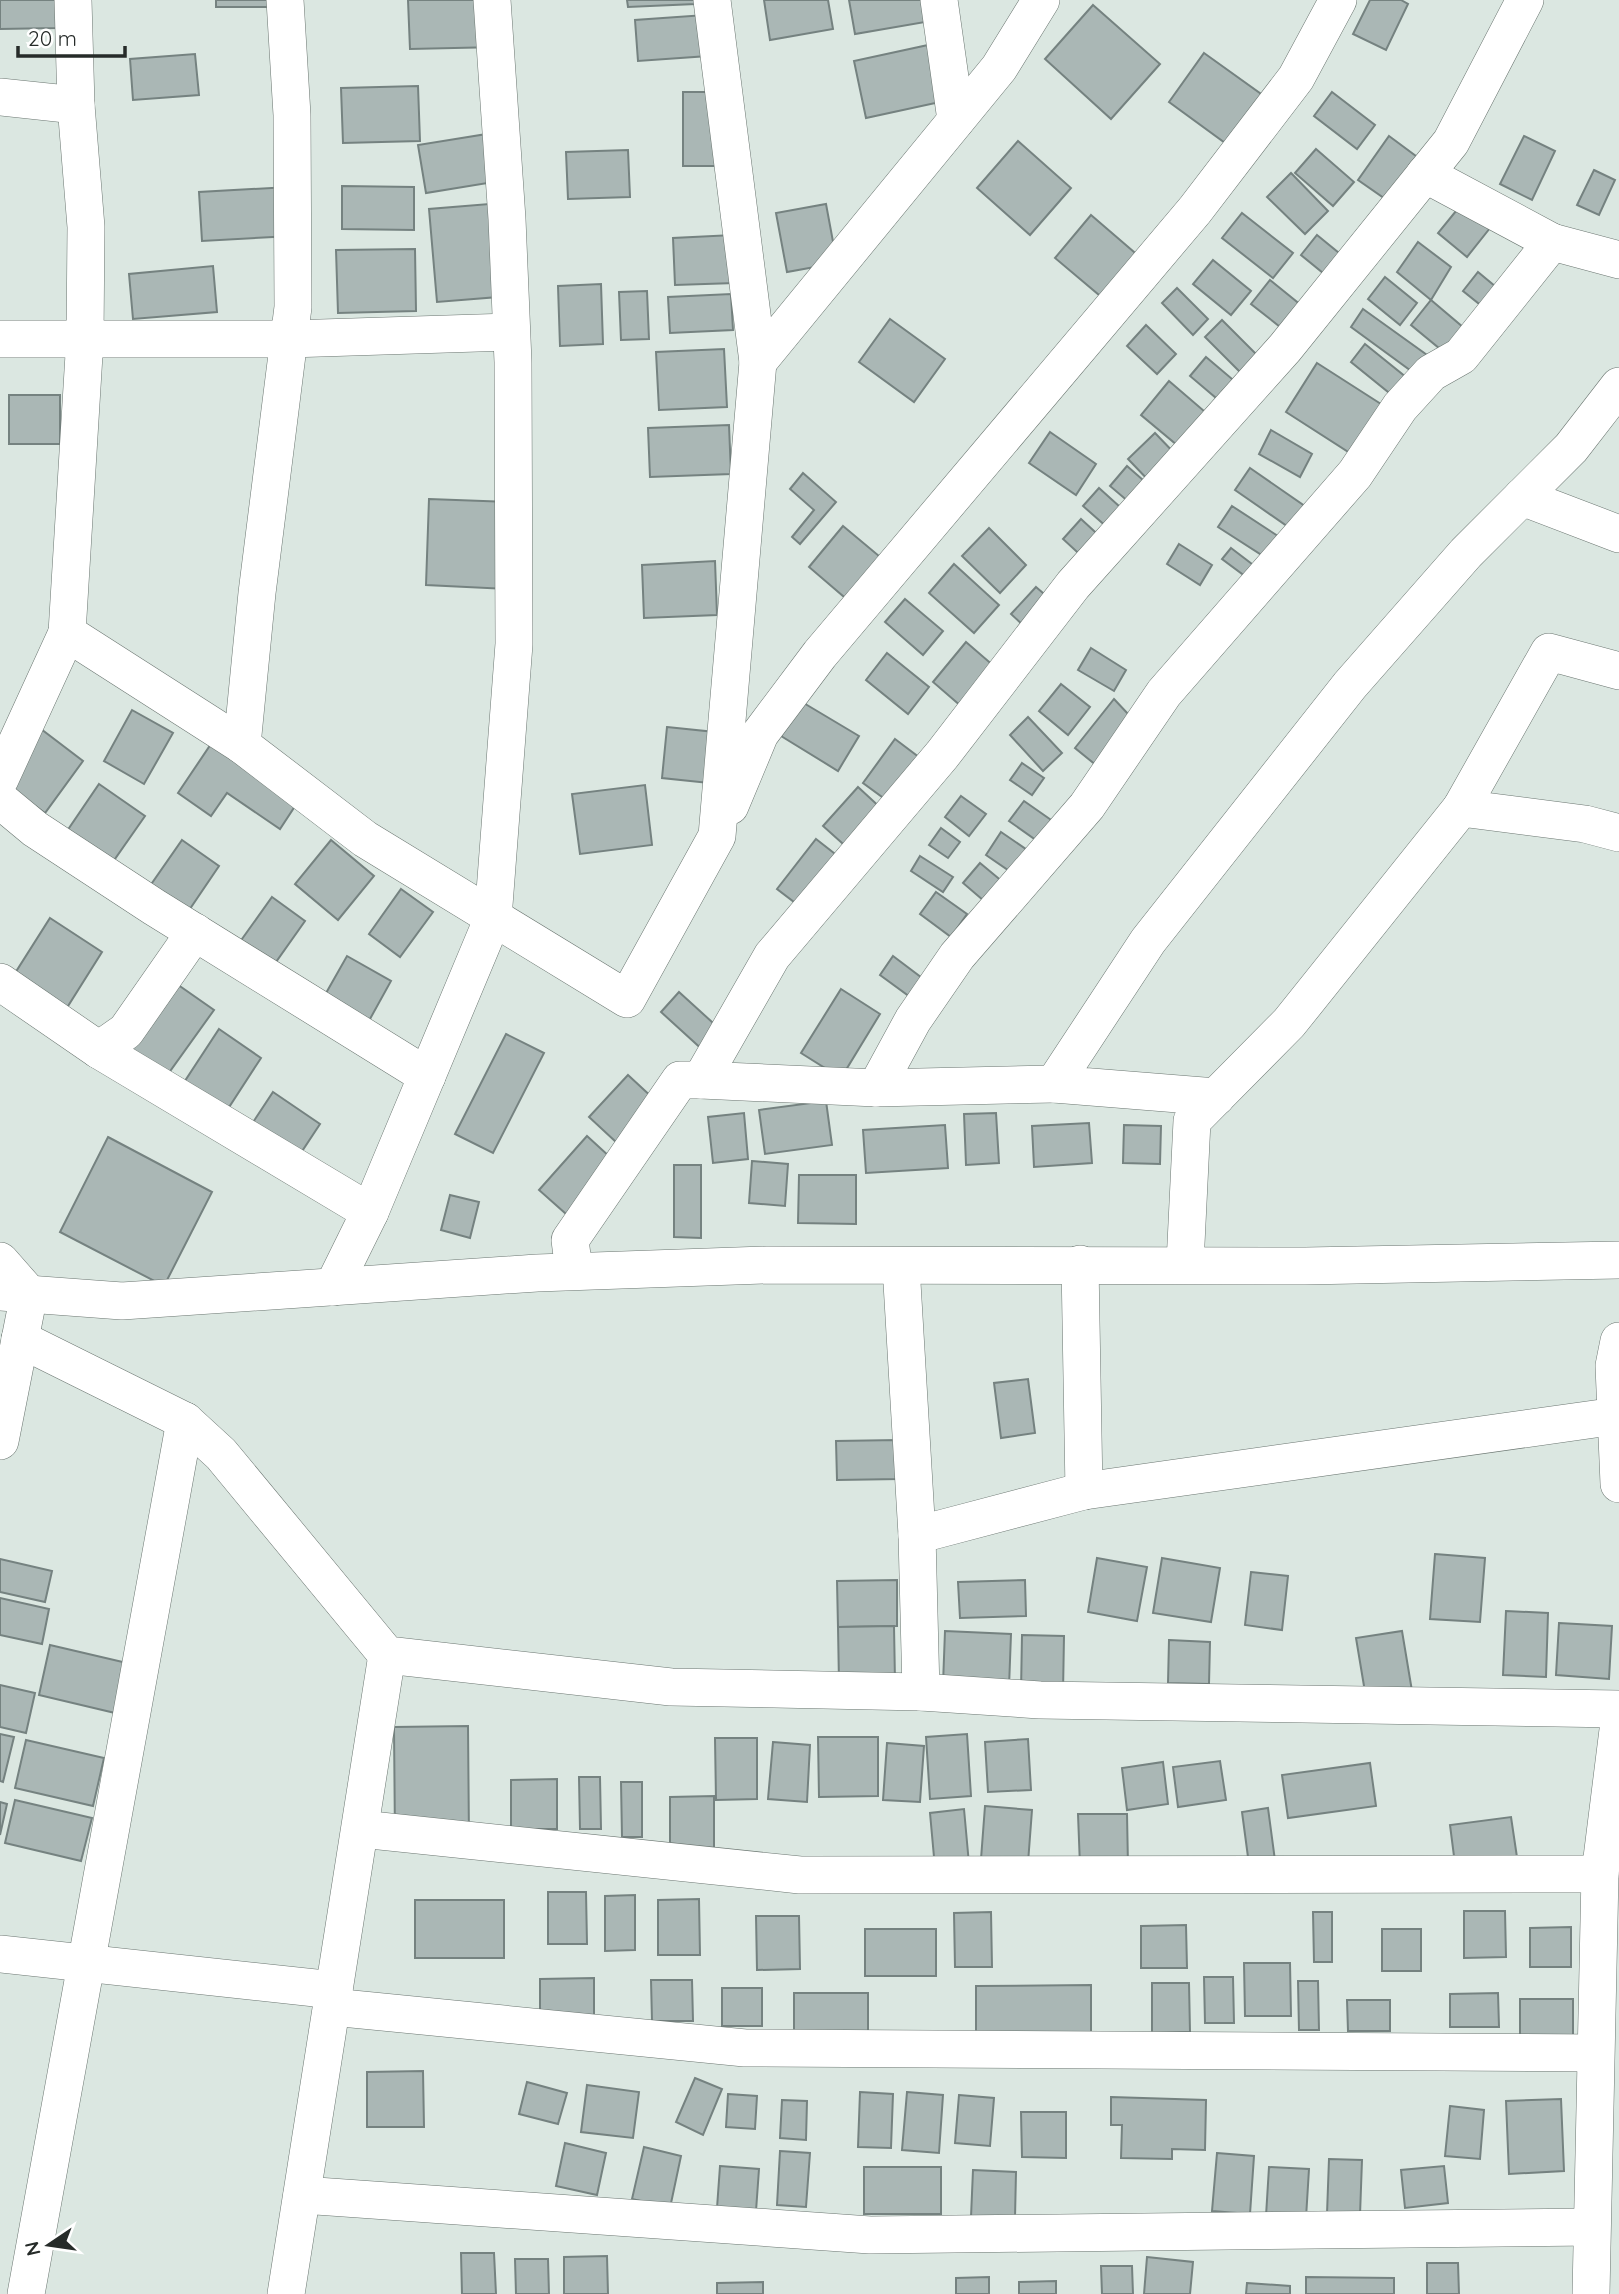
<svg xmlns="http://www.w3.org/2000/svg" width="1619" height="2294" font-family="Quicksand,sans-serif">
	<rect width="100%" height="100%" fill="#dbe7e1"/>
	<g fill="#aab7b5" stroke="#758280" stroke-width="2">
		<polygon points="0,0 58,0 58,28 0,29"/>
		<rect x="216" y="0" width="60" height="7"/>
		<polygon points="408,0 498,0 499,47 410,49"/>
		<polygon points="627,0 695,0 695,4 628,7"/>
		<polygon points="764,0 828,0 833,29 770,40"/>
		<polygon points="849,0 929,0 931,21 855,34"/>
		<polygon points="1370,0 1401,0 1408,4 1386,50 1353,34"/>
		<polygon points="1093,5 1160,64 1111,119 1045,59"/>
		<polygon points="705,15 708,56 638,61 635,20"/>
		<polygon points="928,45 940,102 866,118 854,61"/>
		<polygon points="1204,53 1278,106 1243,156 1169,102"/>
		<polygon points="195,54 199,95 133,100 130,59"/>
		<polygon points="418,86 420,141 343,143 341,88"/>
		<polygon points="683,92 723,92 724,166 683,166"/>
		<polygon points="1332,92 1375,125 1357,149 1314,116"/>
		<polygon points="493,133 500,181 426,193 418,145"/>
		<polygon points="1389,136 1424,162 1394,205 1358,180"/>
		<polygon points="1524,136 1555,151 1532,200 1500,184"/>
		<polygon points="1018,141 1071,188 1030,235 977,188"/>
		<polygon points="1316,149 1354,182 1333,206 1295,173"/>
		<polygon points="628,150 630,197 568,199 566,152"/>
		<polygon points="1594,170 1615,180 1599,215 1577,205"/>
		<polygon points="1291,173 1328,211 1305,234 1267,197"/>
		<polygon points="342,186 414,187 414,230 342,229"/>
		<polygon points="289,187 292,236 202,241 199,192"/>
		<polygon points="1465,200 1494,223 1467,257 1438,233"/>
		<polygon points="489,204 498,297 437,302 429,209"/>
		<polygon points="826,204 837,263 787,272 776,213"/>
		<polygon points="1242,213 1293,253 1273,278 1222,238"/>
		<polygon points="1091,215 1141,258 1105,300 1055,258"/>
		<polygon points="733,235 735,283 675,285 673,238"/>
		<polygon points="1317,235 1355,266 1339,286 1301,255"/>
		<polygon points="1418,242 1451,267 1431,300 1397,272"/>
		<polygon points="415,249 416,311 338,313 336,250"/>
		<polygon points="1213,260 1251,291 1231,315 1193,284"/>
		<polygon points="213,266 217,312 133,319 129,274"/>
		<polygon points="1478,272 1508,297 1493,315 1463,291"/>
		<polygon points="1385,277 1417,303 1400,325 1368,299"/>
		<polygon points="1270,280 1307,310 1289,334 1251,304"/>
		<polygon points="601,284 603,344 560,346 558,286"/>
		<polygon points="1177,288 1208,319 1193,335 1162,303"/>
		<polygon points="647,291 649,339 621,340 619,292"/>
		<polygon points="731,294 733,330 670,333 668,297"/>
		<polygon points="1431,300 1464,328 1445,353 1411,325"/>
		<polygon points="1363,309 1441,365 1429,384 1351,327"/>
		<polygon points="890,319 945,359 914,402 859,362"/>
		<polygon points="1222,320 1264,362 1247,379 1205,337"/>
		<polygon points="1146,325 1176,354 1157,374 1127,346"/>
		<polygon points="1365,344 1412,382 1398,400 1351,362"/>
		<polygon points="724,349 727,407 659,410 656,352"/>
		<polygon points="1206,357 1238,384 1222,403 1190,376"/>
		<polygon points="1317,363 1395,413 1364,462 1286,412"/>
		<polygon points="1169,381 1211,417 1183,450 1141,415"/>
		<rect x="9" y="395" width="51" height="49"/>
		<polygon points="729,425 731,474 650,477 648,428"/>
		<polygon points="1271,430 1312,454 1300,477 1259,454"/>
		<polygon points="1050,432 1096,464 1076,495 1029,463"/>
		<polygon points="1155,433 1180,459 1153,485 1128,459"/>
		<polygon points="1127,466 1159,494 1143,514 1110,486"/>
		<polygon points="1250,468 1312,511 1297,533 1235,490"/>
		<polygon points="803,473 836,502 800,544 792,537 814,510 790,489"/>
		<polygon points="1099,488 1140,525 1125,543 1083,506"/>
		<polygon points="429,499 511,502 507,589 426,585"/>
		<polygon points="1232,506 1284,540 1271,561 1218,527"/>
		<polygon points="1081,519 1118,553 1100,573 1063,539"/>
		<polygon points="843,526 885,561 850,602 809,567"/>
		<polygon points="989,528 1026,565 1000,593 962,556"/>
		<polygon points="1179,544 1212,565 1200,585 1167,564"/>
		<polygon points="1231,548 1265,574 1257,585 1222,559"/>
		<polygon points="715,561 717,615 644,618 642,565"/>
		<polygon points="954,564 999,605 974,633 929,593"/>
		<polygon points="1036,587 1064,611 1039,640 1011,614"/>
		<polygon points="905,599 943,631 923,655 885,622"/>
		<polygon points="966,642 1002,673 969,713 933,682"/>
		<polygon points="1091,648 1126,670 1114,691 1078,670"/>
		<polygon points="887,653 929,687 908,714 866,680"/>
		<polygon points="1061,684 1090,707 1068,735 1039,711"/>
		<polygon points="1114,699 1130,716 1113,779 1075,748"/>
		<polygon points="802,702 859,736 838,771 781,736"/>
		<polygon points="132,710 173,733 144,784 104,761"/>
		<polygon points="1028,717 1062,753 1043,771 1010,735"/>
		<polygon points="667,727 734,734 728,785 662,778"/>
		<polygon points="41,729 83,761 45,813 3,783"/>
		<polygon points="215,738 301,797 280,829 227,793 211,816 178,793"/>
		<polygon points="895,739 936,770 904,813 863,783"/>
		<polygon points="1022,763 1044,778 1032,795 1010,780"/>
		<polygon points="99,784 145,816 110,866 65,834"/>
		<polygon points="645,785 652,845 580,854 572,794"/>
		<polygon points="858,787 896,822 861,860 823,826"/>
		<polygon points="961,796 986,814 969,836 945,817"/>
		<polygon points="1024,801 1064,829 1050,850 1009,821"/>
		<polygon points="941,828 960,842 948,858 929,845"/>
		<polygon points="1001,832 1036,856 1021,879 986,855"/>
		<polygon points="816,839 853,868 815,918 777,889"/>
		<polygon points="182,840 219,866 181,922 143,896"/>
		<polygon points="331,840 374,876 338,920 295,884"/>
		<polygon points="920,856 953,877 943,892 911,871"/>
		<polygon points="980,863 1015,892 997,912 963,883"/>
		<polygon points="401,889 433,912 400,957 369,934"/>
		<polygon points="936,892 967,914 951,937 920,914"/>
		<polygon points="272,897 305,921 271,969 237,946"/>
		<polygon points="50,918 102,952 58,1022 5,989"/>
		<polygon points="347,956 391,981 365,1028 321,1002"/>
		<polygon points="893,956 930,984 917,1002 880,975"/>
		<polygon points="174,982 214,1010 163,1081 123,1052"/>
		<polygon points="841,989 880,1014 841,1078 801,1053"/>
		<polygon points="679,992 723,1032 705,1052 661,1012"/>
		<polygon points="219,1029 261,1058 222,1118 179,1090"/>
		<polygon points="506,1034 544,1053 493,1153 455,1134"/>
		<polygon points="628,1075 668,1112 630,1155 589,1117"/>
		<polygon points="273,1092 320,1124 283,1180 236,1148"/>
		<polygon points="826,1101 832,1145 765,1154 759,1110"/>
		<polygon points="744,1113 748,1159 713,1163 708,1117"/>
		<polygon points="996,1113 999,1163 966,1165 964,1114"/>
		<polygon points="1089,1123 1092,1163 1034,1167 1032,1126"/>
		<polygon points="945,1125 948,1168 866,1173 863,1130"/>
		<polygon points="1124,1125 1161,1126 1160,1164 1123,1163"/>
		<polygon points="587,1136 622,1168 574,1221 539,1190"/>
		<polygon points="108,1137 212,1192 164,1286 60,1232"/>
		<polygon points="752,1161 788,1164 785,1206 749,1203"/>
		<polygon points="674,1165 701,1165 701,1238 674,1237"/>
		<polygon points="799,1175 856,1175 856,1224 798,1223"/>
		<polygon points="450,1195 479,1202 470,1238 441,1230"/>
		<polygon points="1028,1379 1035,1433 1001,1438 994,1383"/>
		<polygon points="898,1440 899,1479 837,1480 836,1441"/>
		<polygon points="1435,1554 1485,1558 1480,1622 1430,1619"/>
		<polygon points="1097,1558 1147,1567 1137,1621 1088,1612"/>
		<polygon points="1162,1558 1220,1568 1211,1622 1153,1613"/>
		<polygon points="0,1559 52,1571 45,1602 0,1592"/>
		<polygon points="1251,1572 1288,1576 1282,1630 1245,1625"/>
		<polygon points="897,1580 897,1626 838,1627 837,1581"/>
		<polygon points="1025,1580 1026,1616 960,1618 958,1582"/>
		<polygon points="0,1598 49,1609 42,1644 0,1635"/>
		<polygon points="1506,1611 1548,1613 1546,1677 1503,1675"/>
		<polygon points="1559,1623 1612,1626 1609,1679 1556,1675"/>
		<polygon points="894,1626 895,1682 839,1683 838,1627"/>
		<polygon points="945,1631 1011,1634 1009,1687 943,1684"/>
		<polygon points="1402,1631 1412,1691 1366,1698 1356,1638"/>
		<polygon points="1022,1635 1064,1636 1063,1693 1021,1692"/>
		<polygon points="1169,1640 1210,1642 1209,1684 1168,1683"/>
		<polygon points="50,1645 127,1663 115,1713 39,1695"/>
		<polygon points="0,1685 35,1693 26,1733 0,1727"/>
		<polygon points="468,1726 469,1839 395,1839 394,1727"/>
		<polygon points="0,1734 14,1737 3,1782 0,1781"/>
		<polygon points="967,1734 971,1796 930,1799 926,1737"/>
		<polygon points="818,1737 878,1737 878,1796 819,1797"/>
		<polygon points="715,1738 757,1738 757,1799 716,1800"/>
		<polygon points="1028,1739 1031,1790 988,1792 985,1742"/>
		<polygon points="26,1740 104,1758 93,1806 15,1788"/>
		<polygon points="773,1742 810,1745 807,1802 768,1799"/>
		<polygon points="887,1743 924,1746 920,1802 883,1800"/>
		<polygon points="1220,1761 1226,1800 1178,1807 1173,1767"/>
		<polygon points="1163,1762 1168,1804 1127,1810 1122,1768"/>
		<polygon points="1370,1763 1376,1806 1288,1818 1282,1775"/>
		<polygon points="579,1777 600,1777 601,1829 580,1829"/>
		<polygon points="557,1779 557,1829 511,1829 511,1780"/>
		<polygon points="621,1782 642,1782 642,1837 622,1837"/>
		<polygon points="714,1796 714,1862 670,1862 670,1797"/>
		<polygon points="15,1800 92,1818 81,1861 5,1843"/>
		<polygon points="0,1802 7,1804 0,1835"/>
		<polygon points="985,1806 1032,1810 1028,1863 981,1859"/>
		<polygon points="1268,1808 1276,1868 1250,1872 1242,1812"/>
		<polygon points="964,1809 969,1864 935,1868 930,1813"/>
		<polygon points="1078,1814 1127,1814 1128,1866 1080,1866"/>
		<polygon points="1511,1817 1518,1864 1456,1872 1450,1825"/>
		<polygon points="548,1892 586,1892 587,1944 548,1944"/>
		<polygon points="635,1895 635,1950 605,1951 605,1896"/>
		<polygon points="699,1899 700,1955 658,1955 658,1900"/>
		<rect x="415" y="1900" width="89" height="58"/>
		<polygon points="1464,1911 1505,1911 1506,1957 1464,1958"/>
		<polygon points="991,1912 992,1967 955,1967 954,1913"/>
		<polygon points="1313,1912 1332,1912 1332,1962 1314,1962"/>
		<polygon points="756,1916 799,1916 800,1969 757,1970"/>
		<polygon points="1186,1925 1187,1968 1141,1968 1141,1926"/>
		<polygon points="1571,1927 1571,1967 1530,1967 1530,1928"/>
		<rect x="865" y="1929" width="71" height="47"/>
		<rect x="1382" y="1929" width="39" height="42"/>
		<polygon points="1244,1963 1290,1963 1291,2016 1245,2016"/>
		<polygon points="1204,1977 1233,1977 1234,2023 1205,2023"/>
		<polygon points="594,1978 594,2023 540,2024 540,1979"/>
		<polygon points="651,1980 692,1980 693,2021 652,2021"/>
		<polygon points="1298,1981 1318,1981 1319,2030 1299,2030"/>
		<polygon points="1152,1983 1189,1983 1190,2032 1152,2033"/>
		<polygon points="1091,1985 1091,2044 976,2045 976,1986"/>
		<rect x="722" y="1988" width="40" height="38"/>
		<polygon points="794,1993 868,1993 868,2040 794,2041"/>
		<polygon points="1498,1993 1499,2027 1450,2027 1450,1994"/>
		<polygon points="1520,1999 1573,1999 1573,2043 1520,2044"/>
		<polygon points="1347,2000 1390,2000 1390,2031 1348,2031"/>
		<polygon points="423,2071 424,2127 367,2127 367,2072"/>
		<polygon points="695,2078 722,2089 703,2135 676,2122"/>
		<polygon points="527,2082 567,2093 558,2124 519,2114"/>
		<polygon points="587,2085 639,2092 633,2138 581,2132"/>
		<polygon points="860,2092 893,2094 891,2148 858,2147"/>
		<polygon points="907,2092 943,2095 939,2153 902,2150"/>
		<polygon points="728,2094 757,2096 755,2129 726,2127"/>
		<polygon points="959,2095 994,2098 990,2146 955,2143"/>
		<polygon points="1111,2097 1206,2100 1205,2150 1172,2149 1172,2159 1121,2158 1122,2125 1111,2125"/>
		<polygon points="1561,2099 1564,2171 1509,2174 1506,2101"/>
		<polygon points="782,2100 807,2101 806,2140 780,2138"/>
		<polygon points="1450,2106 1484,2110 1480,2159 1445,2156"/>
		<polygon points="1021,2112 1066,2112 1066,2158 1022,2157"/>
		<polygon points="565,2143 606,2153 597,2195 556,2186"/>
		<polygon points="644,2147 681,2156 670,2208 632,2199"/>
		<polygon points="780,2151 810,2153 806,2207 777,2205"/>
		<polygon points="1217,2153 1254,2156 1250,2214 1212,2211"/>
		<polygon points="1329,2159 1362,2160 1360,2215 1327,2214"/>
		<polygon points="720,2166 759,2169 756,2211 717,2208"/>
		<polygon points="1444,2166 1448,2203 1405,2208 1401,2170"/>
		<rect x="864" y="2167" width="77" height="47"/>
		<polygon points="1269,2167 1309,2169 1306,2218 1266,2216"/>
		<polygon points="973,2170 1016,2172 1015,2218 971,2217"/>
		<polygon points="461,2253 494,2253 496,2294 462,2294"/>
		<polygon points="607,2256 608,2294 564,2294 564,2257"/>
		<polygon points="1147,2257 1193,2262 1190,2294 1144,2294"/>
		<polygon points="515,2259 548,2259 549,2294 516,2294"/>
		<polygon points="1427,2263 1458,2263 1459,2294 1427,2294"/>
		<polygon points="1101,2266 1132,2266 1133,2294 1102,2294"/>
		<polygon points="989,2277 989,2294 956,2294 956,2278"/>
		<polygon points="1306,2277 1394,2278 1394,2294 1306,2294"/>
		<polygon points="1056,2281 1056,2294 1019,2294 1019,2282"/>
		<polygon points="763,2282 763,2294 717,2294 717,2283"/>
		<polygon points="1247,2283 1290,2286 1290,2294 1246,2294"/>
	</g>
	<g fill="none" stroke-linecap="round" stroke-linejoin="round">
		<defs>
			<g id="minor">
				<polyline points="73,0 76,105 86,227 85,338 67,633 242,745"/>
				<polyline points="285,0 292,115 293,307 257,593 242,745 365,839 627,999 717,836 758,362"/>
				<polyline points="712,0 758,362 999,68 1041,0"/>
				<polyline points="939,0 956,120"/>
				<polyline points="0,97 76,105"/>
				<polyline points="1425,174 1552,242 1619,260"/>
				<polyline points="0,339 289,339 510,332"/>
				<polyline points="1522,497 1619,534"/>
				<polyline points="0,779 67,633"/>
				<polyline points="0,800 35,829 154,907 427,1076"/>
				<polyline points="730,806 760,734 820,654 1195,210 1296,78 1338,0"/>
				<polyline points="1461,808 1549,652 1619,671"/>
				<polyline points="0,982 99,1050 370,1212"/>
				<polyline points="99,1050 126,1031 195,932"/>
				<polyline points="1054,1084 876,1088 701,1080 772,956 942,755 1073,585 1285,348 1451,142 1525,0"/>
				<polyline points="876,1088 913,1020 957,956 1087,806 1164,693 1355,474 1400,407 1431,373 1461,356 1552,242"/>
				<polyline points="1216,1097 1054,1084 1148,941 1350,685 1466,553 1571,448 1619,386"/>
				<polyline points="0,1261 29,1294 0,1441"/>
				<polyline points="1080,1264 1084,1491"/>
				<polyline points="1185,1264 1192,1121 1289,1023 1461,808 1585,824 1619,833"/>
				<polyline points="901,1266 917,1535 921,1692"/>
				<polyline points="574,1271 570,1240 680,1080 701,1080"/>
				<polyline points="333,1287 370,1212 493,918 514,644 513,362 507,219 492,0"/>
				<polyline points="0,1292 122,1301 537,1273 767,1265 1305,1266 1619,1260"/>
				<polyline points="20,1339 185,1421 221,1454 387,1655 671,1687 921,1692 1040,1700 1619,1709"/>
				<polyline points="1619,1341 1614,1366 1619,1484"/>
				<polyline points="917,1535 1084,1491 1616,1416"/>
				<polyline points="361,1829 800,1875 1600,1874"/>
				<polyline points="0,1954 334,1990"/>
				<polyline points="332,2007 745,2048 1595,2053"/>
				<polyline points="302,2195 870,2235 1591,2227"/>
				<polyline points="26,2294 185,1421"/>
				<polyline points="286,2294 387,1655"/>
				<polyline points="1591,2294 1600,1874 1619,1722"/>
			</g>
		</defs>
		<use href="#minor" stroke="#6b7671" stroke-width="38"/>
		<use href="#minor" stroke="#fff" stroke-width="37"/>
	</g>
	<g transform="translate(49 2245) rotate(257)" stroke="#ffffff" stroke-width="5" paint-order="stroke">
	<path d="M0-5L12 26L0 18L-12 26Z" fill="#262b29"/>
	<text y="-10" font-size="19" font-weight="bold" text-anchor="middle" fill="#262b29">N</text>
	</g>
	<path d="M18 46v10h107v-10" fill="none" stroke="#262b29" stroke-width="3.5"/>
	<text x="28" y="46" font-size="21" fill="#262b29" stroke="#ffffff" stroke-width="5" paint-order="stroke">20 m</text>
</svg>
